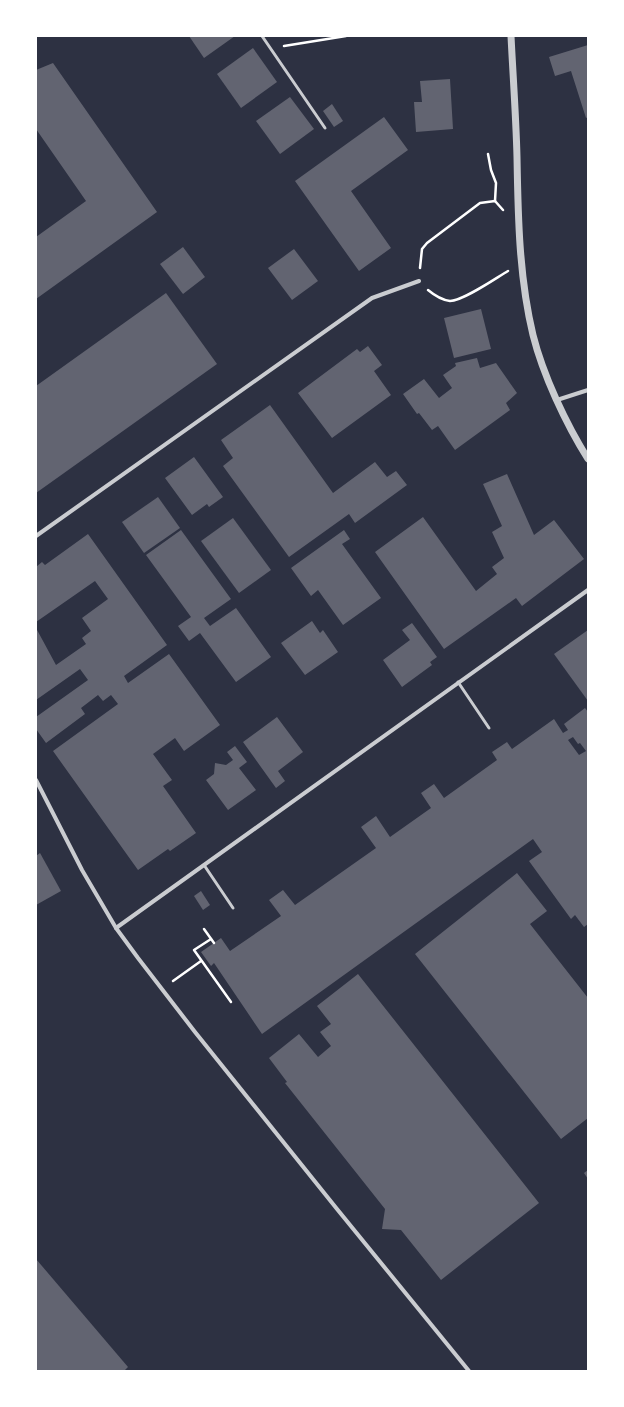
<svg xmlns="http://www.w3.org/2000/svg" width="624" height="1407" font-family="Helvetica,sans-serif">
	<rect width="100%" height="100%" fill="#2d3142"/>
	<g fill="#626471" fill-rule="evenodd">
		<polygon points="189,36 235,36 204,58"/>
		<polygon points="588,45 588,117 586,118 571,71 555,76 549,57"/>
		<polygon points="253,48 277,82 241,108 217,74"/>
		<polygon points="53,63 157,212 36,299 36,237 86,201 36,129 36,70"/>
		<polygon points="450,79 453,129 416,132 414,102 422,102 420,81"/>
		<polygon points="290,97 314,129 280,154 256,121"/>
		<polygon points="332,104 343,121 334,127 323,111"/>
		<polygon points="384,117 408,150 351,191 391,248 359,271 295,181"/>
		<polygon points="183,247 205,277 183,294 160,264"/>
		<polygon points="294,249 318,281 292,300 268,268"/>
		<polygon points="166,293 217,364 36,493 36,386"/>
		<polygon points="481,309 491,349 454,358 444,318"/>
		<polygon points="368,346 382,365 374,371 391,395 332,438 298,393 357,349 360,352"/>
		<polygon points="477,358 480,368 496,363 517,393 506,403 510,410 455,450 438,426 432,430 419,413 417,414 403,394 424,379 439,398 452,388 443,375 456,366 455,363"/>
		<polygon points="270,405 333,493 375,462 387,477 396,471 407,485 355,523 349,514 289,557 223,466 233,458 221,440"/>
		<polygon points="194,457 223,497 209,507 207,504 192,515 165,478"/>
		<polygon points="507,474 534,535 554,520 584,559 522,606 516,598 444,649 375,552 423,517 476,591 497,574 492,567 504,558 492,532 502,526 483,484"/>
		<polygon points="158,497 180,528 144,553 122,522"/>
		<polygon points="233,518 271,570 239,593 201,541"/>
		<polygon points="181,530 231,599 204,618 210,626 236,608 271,657 236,682 200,633 189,641 178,626 191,617 146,555"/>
		<polygon points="344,530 350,539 342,544 381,598 343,625 318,590 311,596 291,568"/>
		<polygon points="88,534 167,645 124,676 128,683 169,654 220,725 184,751 175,738 153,754 172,780 163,786 196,833 170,851 168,849 138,870 53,751 118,704 111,695 103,701 98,695 81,708 85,714 46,743 36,729 36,717 88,680 80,669 36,700 36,628 56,665 86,644 82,638 91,631 82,618 108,599 95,581 36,622 36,567 42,562 45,565"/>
		<polygon points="312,621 320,633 323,630 338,652 305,675 281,643"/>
		<polygon points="412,623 437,657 430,662 432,665 402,687 383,660 410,640 402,630"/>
		<polygon points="588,630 588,701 554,654"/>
		<path d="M585 708 588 712V924L584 927 575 915 571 919 529 861 542 852 533 839 262 1034 214 963 211 966 201 952 221 938 230 951 281 916 269 900 283 890 295 905 376 848 361 827 376 816 390 837 431 808 421 793 434 784 444 798 497 760 492 752 507 742 512 749 554 719 563 733 568 730 564 724ZM573 737 578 744 580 743 586 751 579 755 568 740Z"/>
		<polygon points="277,717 303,752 278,771 285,781 276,788 243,742"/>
		<polygon points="235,746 247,762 239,768 256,790 228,810 206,780 214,774 215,763 226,765 233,760 227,752"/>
		<polygon points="40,853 61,891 36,905 36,856"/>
		<polygon points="517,873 547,911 530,924 588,998 588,1118 561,1139 415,954"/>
		<polygon points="201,891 210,905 203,910 194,896"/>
		<polygon points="358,974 539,1203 441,1280 401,1230 382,1229 385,1209 285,1083 287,1082 269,1058 299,1034 318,1057 331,1046 320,1032 331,1024 317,1006"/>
		<polygon points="588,1170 588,1179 584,1173"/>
		<polygon points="36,1259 128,1367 124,1371 36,1371"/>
	</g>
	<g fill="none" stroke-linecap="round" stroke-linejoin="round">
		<g stroke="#fff" stroke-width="2.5">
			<polyline points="284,46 346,36"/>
			<polyline points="488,154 491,170 496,183 495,201"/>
			<polyline points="420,268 422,249 427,243 480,203 495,201 503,210"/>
			<path d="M428 290C434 295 442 300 450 301 463 301 496 278 508 271"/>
			<polyline points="204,929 214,943"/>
			<polyline points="211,939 194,950 231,1002"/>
			<polyline points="173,981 201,961"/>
		</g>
		<g stroke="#caccd0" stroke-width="3">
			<polyline points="262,36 325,128"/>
			<polyline points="458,682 489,728"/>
			<polyline points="204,865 233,908"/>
		</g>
		<g stroke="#caccd0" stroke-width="4">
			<polyline points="557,400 588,390"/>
			<polyline points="36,536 372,298 419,281"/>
			<polyline points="36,780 82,870 116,928 138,958 195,1032 337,1209 469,1371"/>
			<polyline points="116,928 588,590"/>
		</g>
		<path stroke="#caccd0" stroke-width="7" d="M511 36C513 76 516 117 517 157 518 216 519 277 533 335 543 375 566 424 588 459"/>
	</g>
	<rect width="624" height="1407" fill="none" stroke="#ffffff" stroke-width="74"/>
</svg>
